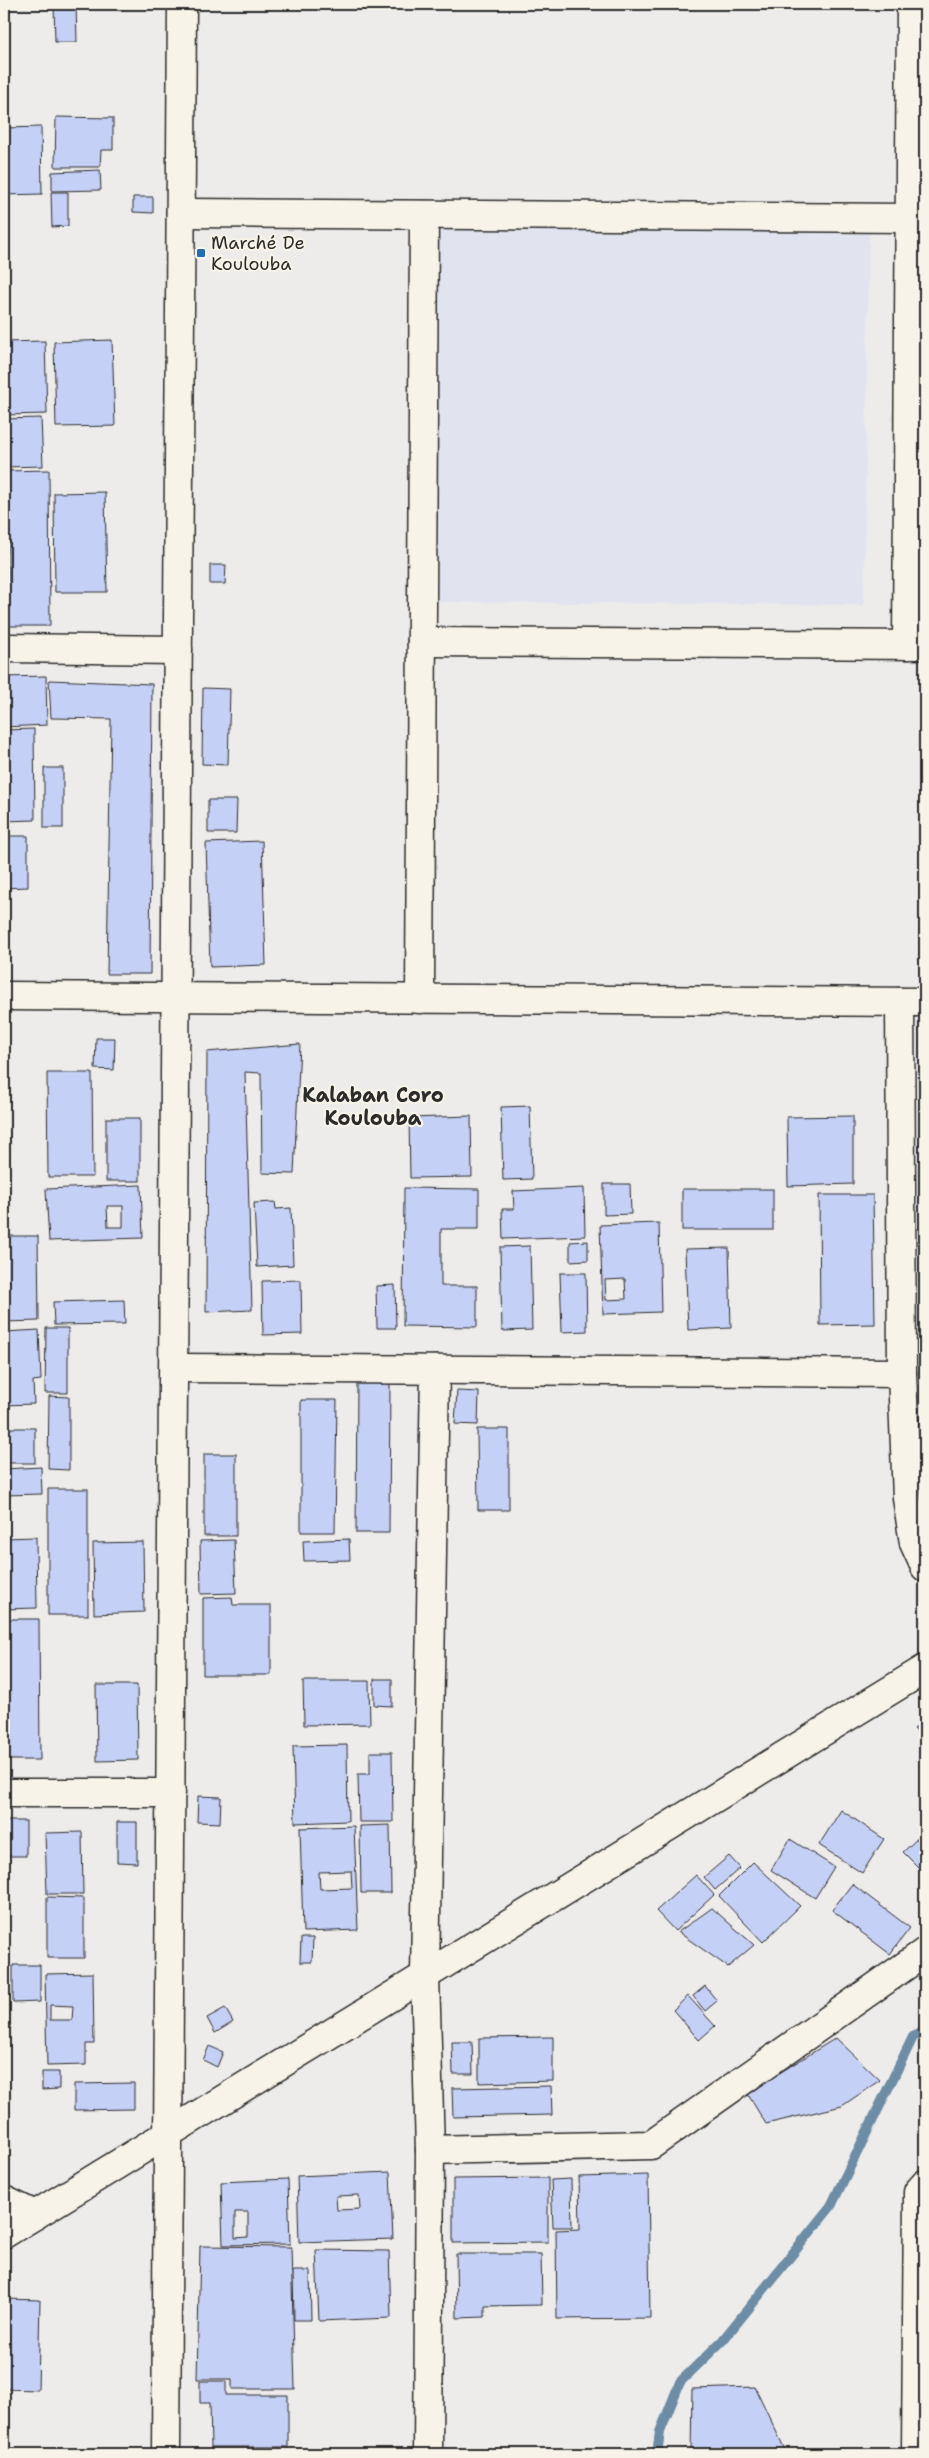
<svg xmlns="http://www.w3.org/2000/svg" width="929" height="2458" font-family="'Shantell Sans',sans-serif">
	<rect width="100%" height="100%" fill="#edeceb"/>
	<filter id="ink" filterUnits="userSpaceOnUse"><feTurbulence type="fractalNoise" baseFrequency=".02" numOctaves="2"/><feDisplacementMap in="SourceGraphic" scale="10" xChannelSelector="R" yChannelSelector="G"/><feConvolveMatrix kernelMatrix="1 2 1 2 8 2 1 2 1" color-interpolation-filters="sRGB"/></filter>
	<g filter="url(#ink)">
		<polygon fill="#e1e4ef" points="436,225 869,230 864,605 425,602"/>
		<g fill="none" stroke-linecap="round" stroke-linejoin="round">
			<polyline stroke="#6d8ca5" stroke-width="10" points="657,2454 660,2432 680,2382 723,2340 831,2206 913,2037 925,2031"/>
		</g>
		<g fill="#c5d0f7" stroke="#2b2b2b" fill-rule="evenodd">
			<polygon points="54,4 76,4 77,42 55,42"/>
			<polygon points="56,117 113,118 113,150 101,150 100,167 55,167"/>
			<polygon points="41,127 42,194 4,195 4,128"/>
			<polygon points="100,170 101,190 52,191 52,172"/>
			<polygon points="51,192 68,192 68,226 52,227"/>
			<polygon points="133,197 153,197 153,213 133,212"/>
			<polygon points="112,340 115,426 56,427 54,342"/>
			<polygon points="45,341 47,414 4,415 4,342"/>
			<polygon points="41,418 43,466 4,467 4,419"/>
			<polygon points="49,470 50,626 4,626 4,582 8,582 8,517 4,517 4,471"/>
			<polygon points="105,492 107,592 55,592 54,493"/>
			<polygon points="210,565 226,565 225,584 210,584"/>
			<polygon points="46,676 47,725 4,727 4,677"/>
			<polygon points="49,680 152,684 150,974 107,974 111,719 51,718"/>
			<polygon points="203,688 230,689 228,765 202,764"/>
			<polygon points="34,729 35,820 4,821 4,730"/>
			<rect x="44" y="768" width="19" height="60"/>
			<polygon points="208,800 237,800 236,833 208,833"/>
			<polygon points="4,836 28,836 28,887 4,888"/>
			<polygon points="262,841 266,965 210,967 206,843"/>
			<polygon points="96,1038 115,1038 114,1070 95,1069"/>
			<polygon points="300,1044 294,1174 262,1173 261,1073 245,1072 252,1310 206,1312 207,1052"/>
			<polygon points="47,1073 92,1073 93,1177 48,1177"/>
			<polygon points="530,1106 532,1179 503,1180 501,1107"/>
			<polygon points="471,1116 472,1177 410,1178 409,1118"/>
			<polygon points="853,1116 853,1184 788,1186 787,1117"/>
			<rect x="106" y="1118" width="34" height="63"/>
			<polygon points="604,1184 630,1184 631,1214 604,1215"/>
			<path d="M141 1185 143 1238 49 1241 46 1189ZM107 1206H123V1227H108Z"/>
			<polygon points="404,1188 479,1189 479,1229 441,1229 441,1286 477,1286 477,1327 403,1326"/>
			<polygon points="584,1188 585,1236 503,1239 502,1209 514,1209 513,1191"/>
			<rect x="682" y="1189" width="91" height="41"/>
			<polygon points="819,1195 873,1195 875,1324 820,1325"/>
			<polygon points="275,1202 276,1209 291,1208 293,1265 257,1267 254,1203"/>
			<path d="M659 1223 661 1312 603 1314 600 1225ZM625 1279 626 1299 606 1300 605 1280Z"/>
			<polygon points="4,1236 38,1236 39,1321 4,1322"/>
			<polygon points="588,1241 588,1260 570,1261 570,1242"/>
			<polygon points="530,1246 532,1330 502,1331 500,1247"/>
			<polygon points="729,1248 731,1328 688,1330 685,1249"/>
			<polygon points="560,1273 586,1273 587,1331 562,1332"/>
			<polygon points="301,1280 302,1334 263,1335 262,1281"/>
			<polygon points="395,1285 396,1328 377,1328 376,1286"/>
			<polygon points="124,1300 125,1324 54,1325 53,1302"/>
			<polygon points="46,1328 68,1328 68,1393 45,1393"/>
			<polygon points="39,1330 41,1380 33,1381 34,1404 4,1405 4,1332"/>
			<polygon points="357,1383 390,1383 389,1533 356,1533"/>
			<polygon points="457,1391 479,1392 478,1425 455,1424"/>
			<polygon points="49,1396 69,1397 69,1470 48,1469"/>
			<polygon points="301,1400 337,1400 335,1532 301,1532"/>
			<rect x="4" y="1428" width="31" height="35"/>
			<polygon points="477,1429 509,1429 509,1510 478,1510"/>
			<rect x="204" y="1454" width="32" height="82"/>
			<polygon points="41,1467 42,1494 4,1495 4,1469"/>
			<rect x="48" y="1489" width="40" height="126"/>
			<polygon points="36,1537 37,1608 4,1609 4,1538"/>
			<polygon points="349,1539 350,1560 304,1561 303,1541"/>
			<polygon points="234,1540 236,1593 201,1594 200,1541"/>
			<polygon points="143,1542 144,1612 94,1614 93,1543"/>
			<polygon points="232,1597 233,1605 271,1605 271,1675 203,1675 203,1598"/>
			<polygon points="4,1619 39,1619 40,1760 4,1760"/>
			<polygon points="374,1679 392,1679 392,1706 374,1705"/>
			<polygon points="303,1681 369,1681 370,1724 304,1725"/>
			<polygon points="96,1685 137,1685 138,1760 97,1761"/>
			<polygon points="925,1721 925,1739 914,1729"/>
			<polygon points="347,1745 348,1821 295,1823 293,1746"/>
			<polygon points="370,1752 392,1752 393,1822 359,1822 358,1774 370,1774"/>
			<polygon points="198,1796 221,1797 220,1823 197,1822"/>
			<polygon points="841,1810 884,1839 862,1873 819,1845"/>
			<rect x="4" y="1821" width="22" height="35"/>
			<polygon points="117,1822 137,1822 137,1863 117,1862"/>
			<polygon points="390,1825 391,1893 361,1893 360,1826"/>
			<path d="M354 1826 358 1930 303 1932 300 1828ZM351 1871 352 1888 320 1889 319 1872Z"/>
			<polygon points="82,1832 83,1894 47,1894 45,1833"/>
			<polygon points="922,1834 925,1837 925,1874 903,1852"/>
			<polygon points="790,1839 834,1867 815,1898 771,1870"/>
			<polygon points="729,1856 740,1868 715,1890 704,1877"/>
			<polygon points="753,1862 800,1906 763,1942 719,1896"/>
			<polygon points="696,1875 714,1895 675,1931 656,1911"/>
			<polygon points="852,1884 910,1928 890,1954 832,1910"/>
			<polygon points="47,1897 84,1898 84,1958 47,1958"/>
			<polygon points="712,1908 754,1945 728,1967 678,1932"/>
			<polygon points="301,1938 313,1938 312,1962 300,1962"/>
			<polygon points="13,1965 40,1965 40,2002 13,2003"/>
			<path d="M93 1973 94 2044H86V2065L47 2066 45 1974ZM50 2005 73 2006 72 2020H50Z"/>
			<polygon points="705,1986 717,2001 705,2011 693,1996"/>
			<polygon points="688,1996 715,2026 699,2040 673,2010"/>
			<polygon points="225,2008 233,2022 215,2033 207,2018"/>
			<polygon points="553,2037 553,2081 479,2083 479,2038"/>
			<polygon points="836,2038 880,2080 842,2106 766,2124 747,2093"/>
			<polygon points="452,2042 472,2042 473,2074 453,2074"/>
			<polygon points="209,2046 223,2052 217,2067 203,2060"/>
			<polygon points="42,2072 59,2072 59,2089 42,2090"/>
			<polygon points="134,2083 134,2109 74,2110 74,2084"/>
			<polygon points="551,2086 552,2115 453,2117 452,2088"/>
			<path d="M390 2172 393 2239 299 2242 297 2176ZM359 2195 360 2209 337 2210 336 2196Z"/>
			<polygon points="648,2175 650,2318 557,2319 556,2230 580,2229 579,2177"/>
			<polygon points="548,2178 548,2242 453,2243 453,2179"/>
			<path d="M288 2179 290 2244 223 2245 221 2182ZM235 2212H248V2237L235 2238Z"/>
			<polygon points="571,2179 572,2227 553,2227 551,2180"/>
			<polygon points="200,2246 291,2247 295,2389 232,2389 232,2379 197,2379"/>
			<polygon points="316,2250 389,2251 391,2318 319,2321"/>
			<polygon points="456,2254 541,2254 542,2305 485,2306 485,2317 457,2318"/>
			<polygon points="293,2271 310,2271 311,2320 294,2320"/>
			<polygon points="4,2299 40,2300 38,2390 4,2389"/>
			<polygon points="200,2381 226,2381 226,2395 288,2395 288,2447 211,2447 210,2403 200,2403"/>
			<polygon points="755,2387 787,2454 691,2454 692,2389"/>
		</g>
		<g fill="none" stroke-linecap="round" stroke-linejoin="round">
			<defs>
				<g id="street">
					<polyline points="181,213 910,218"/>
					<polyline points="422,642 925,645"/>
					<polyline points="907,645 911,4"/>
					<polyline points="4,648 178,650"/>
					<polyline points="4,996 925,1002"/>
					<polyline points="420,999 424,215"/>
					<polyline points="900,1002 902,1373 907,1498 914,1543 925,1567"/>
					<polyline points="174,1368 902,1373"/>
					<polyline points="4,1793 171,1793"/>
					<polyline points="430,2150 651,2145 925,1952"/>
					<polyline points="4,2200 35,2215"/>
					<polyline points="4,2234 925,1669"/>
					<polyline points="166,2454 182,4"/>
					<polyline points="428,2454 430,2150 425,1976 435,1370"/>
					<polyline points="916,2454 918,2192 925,2184"/>
				</g>
			</defs>
			<use href="#street" stroke="#2b2b2b" stroke-width="31"/>
			<use href="#street" stroke="#f7f3e8" stroke-width="28"/>
		</g>
	</g>
	<rect fill="#1f6fb2" stroke="#f7f3e8" stroke-width="2" x="196" y="248" width="10" height="10" rx="2.5"/>
	<g text-anchor="middle" stroke-width="4.5" stroke-linejoin="round" paint-order="stroke">
		<g font-size="18" fill="#2b2b2b" stroke="#f7f3e8" text-anchor="start">
			<text x="211" y="249">Marché De<tspan x="211" dy="21">Koulouba</tspan></text>
		</g>
		<g font-size="20" font-weight="bold" fill="#2b2b2b" stroke="#f7f3e8">
			<text x="373" y="1102">Kalaban Coro<tspan x="373" dy="23">Koulouba</tspan></text>
		</g>
	</g>
	<rect width="929" height="2458" fill="none" stroke="#f7f3e8" stroke-width="20"/>
	<rect x="10" y="10" width="909" height="2438" fill="none" stroke="#2b2b2b" stroke-width="2" filter="url(#ink)"/>
</svg>
